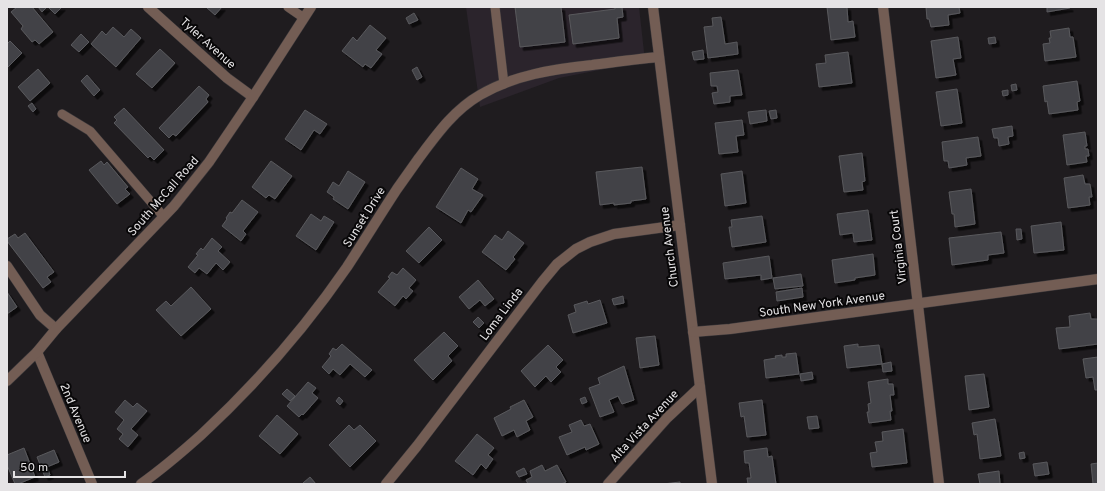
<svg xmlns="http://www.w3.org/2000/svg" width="1105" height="491" font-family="Overpass,sans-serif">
	<defs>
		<filter id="shadow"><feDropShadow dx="3.5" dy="3.5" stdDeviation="0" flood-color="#0009"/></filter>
	</defs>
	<rect width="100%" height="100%" fill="#1f1c1f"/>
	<polygon fill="#2b242c" points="466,7 639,7 645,61 559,78 480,107"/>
	<g fill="#434347" stroke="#59595d" filter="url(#shadow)">
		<polygon points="17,7 32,7 53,32 39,44 35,40 32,42 21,29 23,26 11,12"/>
		<polygon points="38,7 47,7 42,12"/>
		<polygon points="48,7 62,7 55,14"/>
		<polygon points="206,7 222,7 215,15"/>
		<polygon points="515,7 561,7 565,42 520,47"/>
		<polygon points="615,7 622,7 623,17 617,18 619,38 573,44 569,15 615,9"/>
		<polygon points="827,7 847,7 848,22 853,21 855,37 831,40"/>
		<polygon points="926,7 959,7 960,13 948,15 949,25 931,27 929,19 927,19"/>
		<polygon points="1047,7 1069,7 1070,8 1047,12"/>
		<polygon points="414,13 418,20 409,24 406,18"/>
		<polygon points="721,17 725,44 737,42 738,54 708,58 704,27 713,26 712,18"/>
		<polygon points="370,25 386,38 376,50 382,54 371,68 365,64 363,67 342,51 353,37 357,41"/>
		<polygon points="113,27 124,37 131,29 141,38 116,67 91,44 102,31 106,35"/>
		<polygon points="1069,28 1070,37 1073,37 1076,57 1045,61 1043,44 1050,43 1049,38 1051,38 1050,31"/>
		<polygon points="81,34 89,42 79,52 71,45"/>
		<polygon points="958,37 961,58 953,59 956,75 936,78 931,41"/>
		<polygon points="995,37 996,43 989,44 988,38"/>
		<polygon points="10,41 22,53 7,68 7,43 8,43"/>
		<polygon points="160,49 175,63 152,88 136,74"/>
		<polygon points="703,50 704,59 694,60 692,52"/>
		<polygon points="848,52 852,83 819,87 816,64 826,63 825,55"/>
		<polygon points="417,67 422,77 417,80 412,70"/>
		<polygon points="38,69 50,83 30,101 18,87"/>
		<polygon points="738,70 742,95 730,96 730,102 714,104 712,93 718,92 717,86 711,86 710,73"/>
		<polygon points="87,75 100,90 94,96 81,81"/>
		<polygon points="1077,81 1080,101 1077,102 1078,110 1049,114 1047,101 1045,102 1043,86"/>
		<polygon points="1016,84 1017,90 1012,91 1011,85"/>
		<polygon points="199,86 209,95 206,99 208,102 176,136 173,134 169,138 159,128"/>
		<polygon points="957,89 962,123 941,126 936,92"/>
		<polygon points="1008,90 1008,95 1003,96 1002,91"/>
		<polygon points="32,103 36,109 33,112 28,106"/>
		<polygon points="124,108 164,150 154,160 150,156 148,158 114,123 117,120 114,117"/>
		<polygon points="305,110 327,124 320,134 314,130 301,150 285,139"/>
		<polygon points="766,110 767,121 750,124 748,112"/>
		<polygon points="776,110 777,118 771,119 769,111"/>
		<polygon points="742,120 744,135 736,136 738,152 719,154 715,123"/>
		<polygon points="1012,126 1013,136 1008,137 1009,144 999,146 998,138 994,138 992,129"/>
		<polygon points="1085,132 1087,146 1085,146 1085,149 1088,149 1089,156 1086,156 1087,162 1067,165 1063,135"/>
		<polygon points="978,137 981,156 966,158 967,165 949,168 948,161 944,161 942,142"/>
		<polygon points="862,153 865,181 862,182 863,190 844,192 839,156"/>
		<polygon points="101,161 104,165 107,162 128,187 125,189 130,194 117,204 89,170"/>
		<polygon points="271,161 292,176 275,199 269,195 266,198 252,187"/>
		<polygon points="642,167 646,199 631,201 631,203 614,205 614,203 600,205 596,172"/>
		<polygon points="461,168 478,179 472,189 483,195 471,212 468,210 461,223 436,207"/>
		<polygon points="348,171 365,182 348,209 333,199 334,197 327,192 333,182 339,186"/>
		<polygon points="742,171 746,203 725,206 721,174"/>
		<polygon points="1083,175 1085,184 1090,184 1092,197 1089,197 1090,205 1068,208 1064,178"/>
		<polygon points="971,189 975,224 955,227 954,214 952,214 949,192"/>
		<polygon points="242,200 258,212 243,231 246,234 241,241 222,226 227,219 226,218 230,212 232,213"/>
		<polygon points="868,210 872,240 854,242 853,233 840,235 837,214"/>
		<polygon points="311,214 321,221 324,216 334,222 316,250 296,236"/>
		<polygon points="762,216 766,242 732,247 729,227 732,227 731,220"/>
		<polygon points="1061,222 1064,250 1034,253 1031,226"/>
		<polygon points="429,227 442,240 419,263 406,251"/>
		<polygon points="1016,229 1021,229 1022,239 1017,240"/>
		<polygon points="508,231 524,243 513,257 515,259 506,270 482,252 495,235 502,240"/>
		<polygon points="1001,232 1004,253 988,255 988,260 952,265 949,238"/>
		<polygon points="25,233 54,272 47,277 51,282 43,288 7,241 7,239 15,234 18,238"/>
		<polygon points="212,238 222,247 218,251 230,262 223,270 216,263 207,274 199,268 195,273 188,267 198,255 196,254 201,248 203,250"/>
		<polygon points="873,254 875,275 855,278 855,280 835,283 832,260"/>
		<polygon points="769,256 772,278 761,280 761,275 725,279 723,263"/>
		<polygon points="403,268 416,280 409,288 413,291 406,299 403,296 395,306 378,292 390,278 388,277 392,272 397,275"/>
		<polygon points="801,274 803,286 775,289 773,278"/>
		<polygon points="478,280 494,299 485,306 480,300 469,309 459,297"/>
		<polygon points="191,287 211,309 181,336 156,310 166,301 171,306"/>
		<polygon points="802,288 803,297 777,301 776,292"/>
		<polygon points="7,292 17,307 7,314"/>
		<polygon points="623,296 624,303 614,305 612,299"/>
		<polygon points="600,300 607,323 573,333 568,315 576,312 574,305 587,301 588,304"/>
		<polygon points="1090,313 1091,319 1098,319 1098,344 1059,349 1056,328 1070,327 1069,316"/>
		<polygon points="478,317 484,323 479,328 473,322"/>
		<polygon points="444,332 458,346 448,356 452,361 433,380 414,360"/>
		<polygon points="655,336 659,365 640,368 636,338"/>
		<polygon points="342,344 372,370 365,377 350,364 340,375 333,369 329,374 322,367 331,356 329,354 333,348 336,350"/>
		<polygon points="858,344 858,347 879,345 882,364 847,368 844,346"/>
		<polygon points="548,345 563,360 556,367 561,372 551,382 546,376 535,387 521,371"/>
		<polygon points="796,353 799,374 766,378 764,360 776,358 775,356 782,355 782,357 786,357 786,354"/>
		<polygon points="1098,357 1098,390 1095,390 1093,377 1086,378 1083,359"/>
		<polygon points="891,362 892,371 883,372 882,364"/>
		<polygon points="624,366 634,400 622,404 618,396 609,400 614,412 600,417 589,388 600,384 598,378"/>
		<polygon points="812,372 813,379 801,381 800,374"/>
		<polygon points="984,374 989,407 969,410 965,376"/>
		<polygon points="888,379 888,384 893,384 894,395 890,395 892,411 890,411 891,420 869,423 867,412 869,412 868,404 871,403 868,382"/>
		<polygon points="308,382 316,388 312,393 318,398 303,415 302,414 299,417 287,406"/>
		<polygon points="287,389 295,396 290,401 282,394"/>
		<polygon points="339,397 343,401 340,405 336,401"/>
		<polygon points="585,397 587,402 582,404 580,399"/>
		<polygon points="125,400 133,407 137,403 147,411 131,429 138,435 128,447 119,439 123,434 117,429 124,420 115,412"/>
		<polygon points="524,400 533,417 526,421 530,430 517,437 514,430 502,436 494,418 511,409 510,407"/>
		<polygon points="762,400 766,435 747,437 744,416 741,417 739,403"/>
		<polygon points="277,415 298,434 280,454 259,436"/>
		<polygon points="817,416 819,428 809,429 807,417"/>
		<polygon points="995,419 1001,456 980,459 977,434 974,435 972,423"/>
		<polygon points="581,420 584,426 590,424 599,444 586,450 585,447 567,455 559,437 572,432 569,425"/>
		<polygon points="349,425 354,430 360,425 376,441 350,467 329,445"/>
		<polygon points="903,429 907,463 872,467 870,453 877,452 875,442 883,441 882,432"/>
		<polygon points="477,434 494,448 488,455 493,459 486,469 481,464 473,475 455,461"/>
		<polygon points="24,448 35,477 18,484 15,484 7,465 7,455"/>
		<polygon points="767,448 768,457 772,456 776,484 748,484 747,478 751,478 749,463 745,463 744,451"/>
		<polygon points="54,450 59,462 47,467 50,475 45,477 37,457"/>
		<polygon points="1024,452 1025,458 1020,459 1019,453"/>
		<polygon points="1047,462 1049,474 1035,476 1033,464"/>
		<polygon points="1098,463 1098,484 1093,484 1091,464"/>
		<polygon points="542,465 545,471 557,465 566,482 561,484 528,484 526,480 532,477 530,471"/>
		<polygon points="524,468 527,474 519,477 516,472"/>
		<polygon points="999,471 1000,484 980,484 978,474"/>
		<polygon points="310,477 316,484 304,484 303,483"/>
		<polygon points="680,482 680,484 663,484"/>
	</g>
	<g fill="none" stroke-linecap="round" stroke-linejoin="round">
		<defs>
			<g id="service">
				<polyline points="288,7 304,18"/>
				<polyline points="495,7 504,84"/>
				<polyline points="62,114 90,131 164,217"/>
			</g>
			<g id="minor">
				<polyline points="148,7 227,78 253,97"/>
				<polyline points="653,7 712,484"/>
				<polyline points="883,7 939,484"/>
				<polyline points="7,266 40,315 56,329"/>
				<polyline points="693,332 730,329 1098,279"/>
				<polyline points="37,352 92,484"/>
				<path d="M141 484C162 469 182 452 201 435 255 385 305 328 347 267 364 241 380 215 397 189 404 179 412 168 419 158 437 134 454 110 480 95 514 75 554 69 592 65 615 62 637 59 659 57"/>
				<polyline points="386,484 417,446 542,282 557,264 576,249 590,242 614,234 680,225"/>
				<polyline points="608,484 667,418 700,387"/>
			</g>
			<polyline id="tertiary" points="7,381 37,352 56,329 174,206 209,162 253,97 311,7"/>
		</defs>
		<use href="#service" stroke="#3b383b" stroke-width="10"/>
		<use href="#minor" stroke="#3b383b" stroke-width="11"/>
		<use href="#tertiary" stroke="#3b383b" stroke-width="11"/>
		<use href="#service" stroke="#735d54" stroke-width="9"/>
		<use href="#minor" stroke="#735d54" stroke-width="10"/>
		<use href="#tertiary" stroke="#735d54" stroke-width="10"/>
	</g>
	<g text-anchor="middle" stroke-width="4" stroke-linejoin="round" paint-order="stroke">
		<g font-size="12" fill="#e5e3e5" stroke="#080708">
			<text transform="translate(208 43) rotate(42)" y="4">Tyler Avenue</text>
			<text transform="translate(163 196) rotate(-49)" y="4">South McCall Road</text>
			<text transform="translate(364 217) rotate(-58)" y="4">Sunset Drive</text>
			<text transform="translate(669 247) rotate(-97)" y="4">Church Avenue</text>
			<text transform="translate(898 247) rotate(-97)" y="4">Virginia Court</text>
			<text transform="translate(822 304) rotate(-8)" y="4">South New York Avenue</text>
			<text transform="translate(501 314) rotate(-53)" y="4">Loma Linda</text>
			<text transform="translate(76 413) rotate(67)" y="4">2nd Avenue</text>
			<text transform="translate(644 426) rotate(-47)" y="4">Alta Vista Avenue</text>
		</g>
	</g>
	<rect width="1105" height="491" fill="none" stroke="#e5e3e5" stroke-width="16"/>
	<path d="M14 471v6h111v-6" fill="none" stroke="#e5e3e5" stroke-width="2"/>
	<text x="20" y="471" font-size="12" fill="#e5e3e5" stroke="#080708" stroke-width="3" paint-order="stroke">50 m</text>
</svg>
